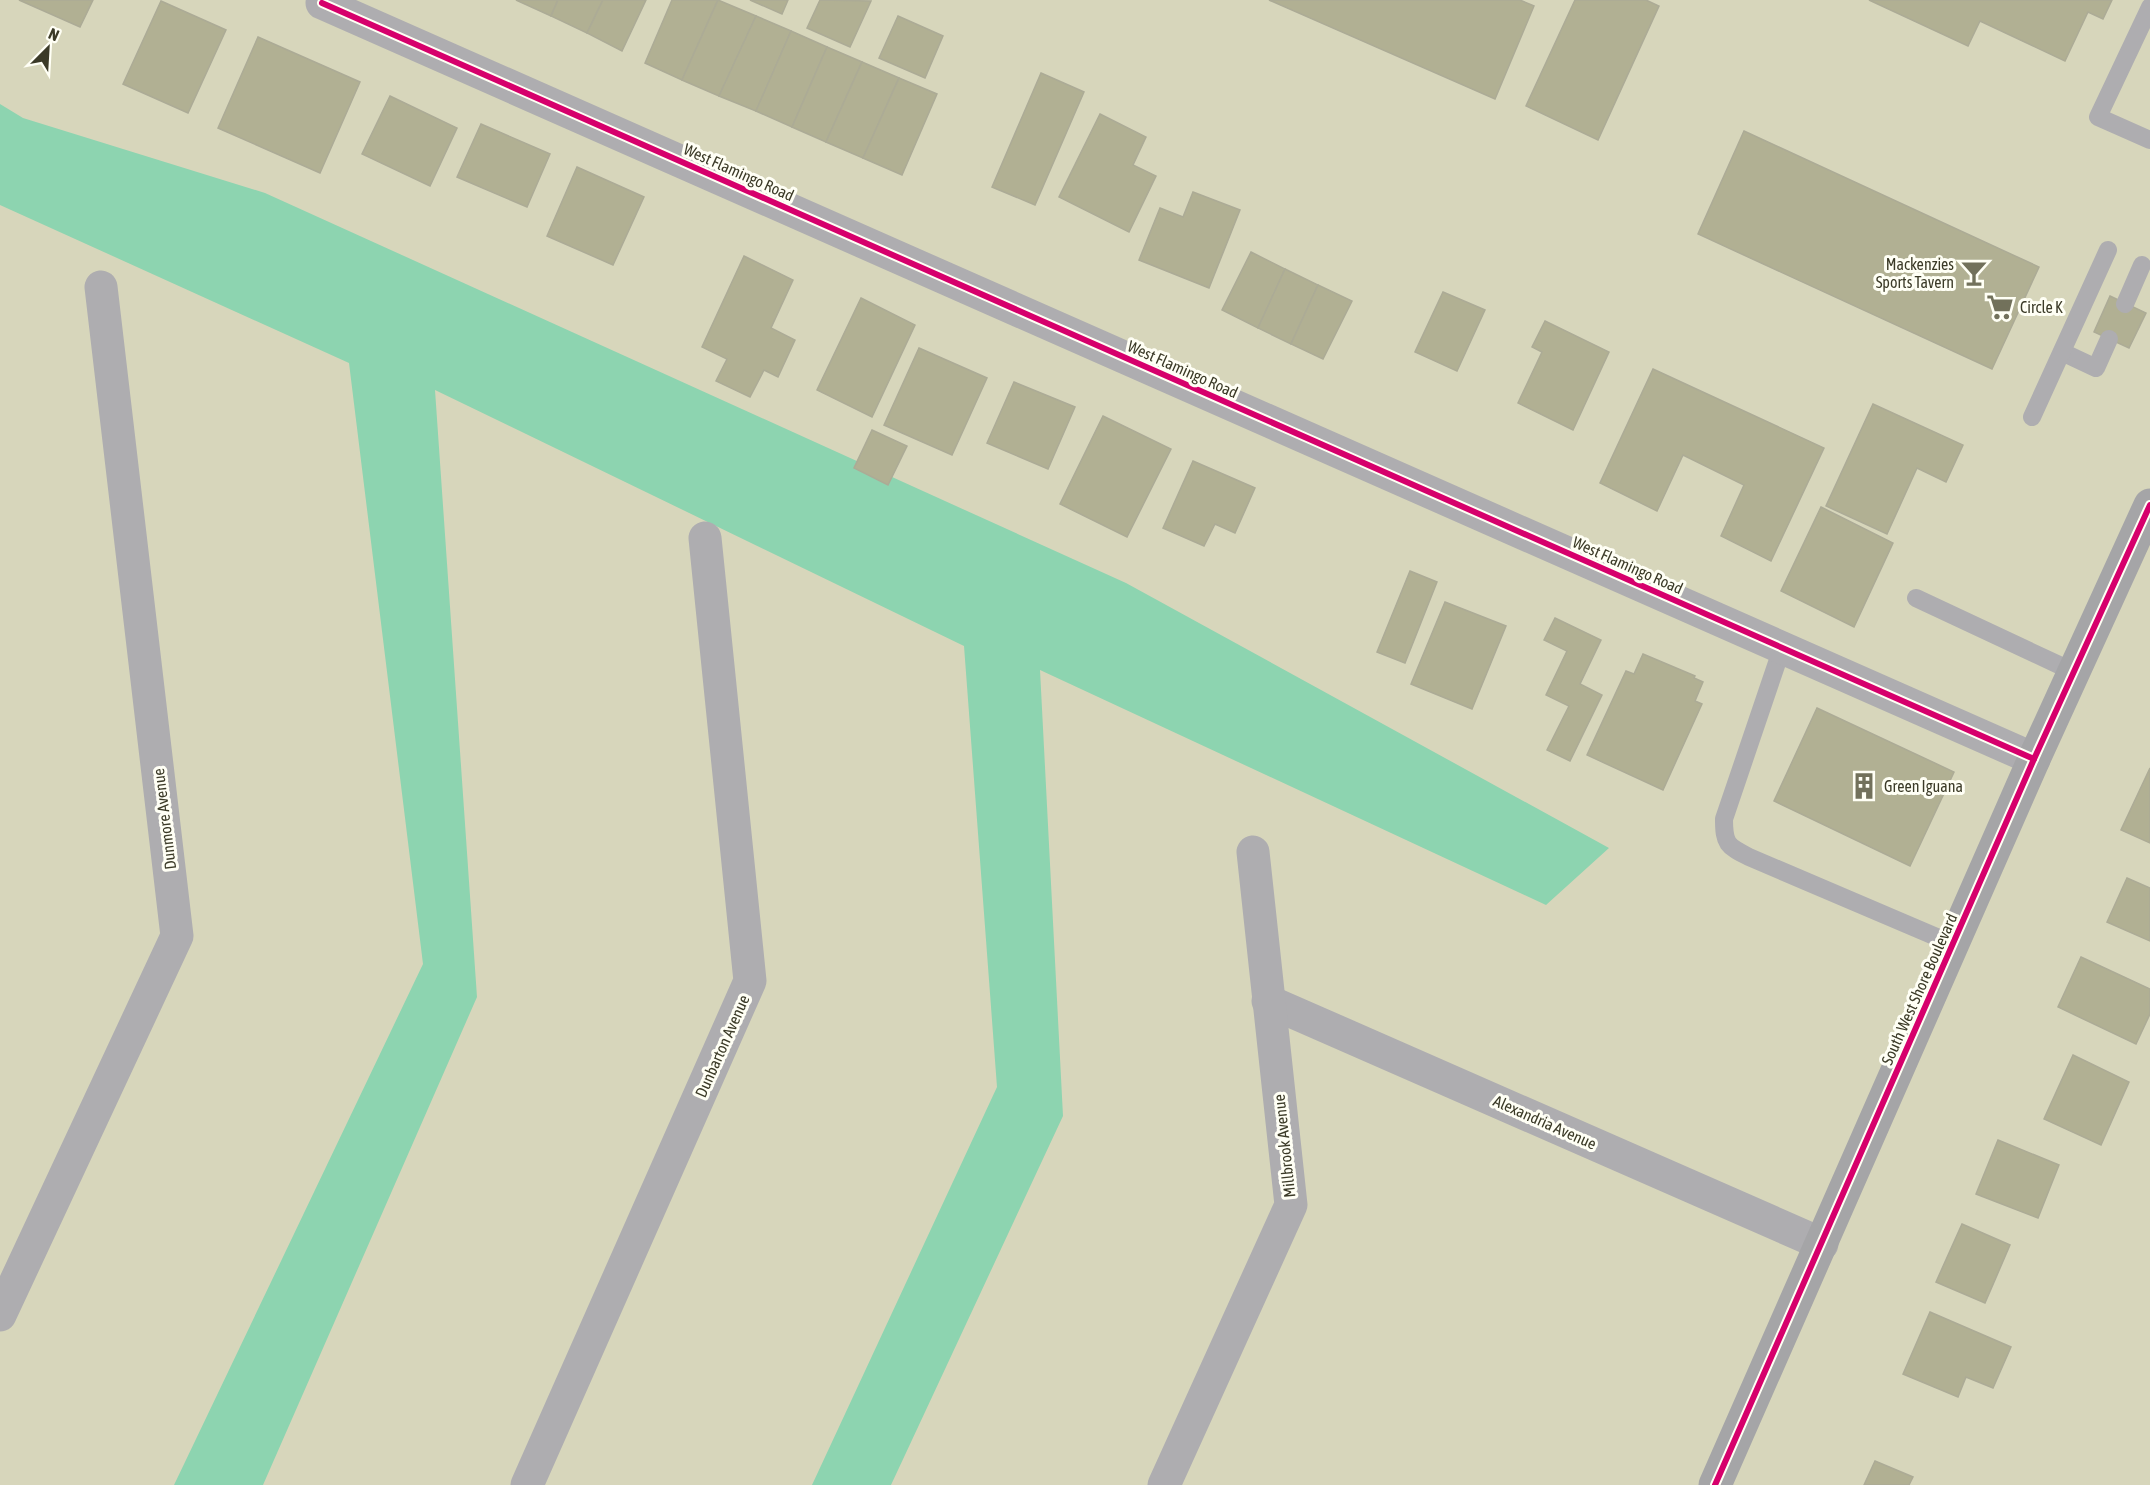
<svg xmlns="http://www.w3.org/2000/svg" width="2150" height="1485" font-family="'Asap Condensed',sans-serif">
	<rect width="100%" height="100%" fill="#d7d6bb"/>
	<polygon fill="#8dd4b0" points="0,104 23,118 265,193 1126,583 1609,848 1546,905 1040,670 1063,1116 891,1485 812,1485 997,1087 964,646 435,390 477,997 263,1485 174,1485 423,964 349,363 0,205"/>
	<g fill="#b1b093" stroke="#acab96" stroke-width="1.5">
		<polygon points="19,0 93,0 80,27"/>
		<polygon points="516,0 558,0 551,16"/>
		<polygon points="558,0 603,0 587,33 551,16"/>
		<polygon points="603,0 646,0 622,51 587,33"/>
		<polygon points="672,0 718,0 682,80 645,63"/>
		<polygon points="718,0 756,16 719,96 682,80"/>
		<polygon points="750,0 788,0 782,14"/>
		<polygon points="820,0 871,1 850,47 807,28"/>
		<polygon points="1269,0 1520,0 1534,6 1495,99"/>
		<polygon points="1575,0 1646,0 1659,6 1598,140 1526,106"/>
		<polygon points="1869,0 2112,0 2103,19 2088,12 2065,61 1980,21 1968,46"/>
		<polygon points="161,1 226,30 188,113 123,84"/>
		<polygon points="756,16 791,31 756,111 719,96"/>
		<polygon points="898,16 943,36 925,78 879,58"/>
		<polygon points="791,31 827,47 792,127 756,111"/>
		<polygon points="258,37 360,82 320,173 218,128"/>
		<polygon points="827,47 862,62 826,142 792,127"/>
		<polygon points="862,62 899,78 863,158 826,142"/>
		<polygon points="1041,73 1084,92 1035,205 992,187"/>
		<polygon points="899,78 937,94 902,175 863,158"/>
		<polygon points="390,96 457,128 430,186 362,154"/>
		<polygon points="1100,114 1146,137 1133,165 1156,176 1129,232 1059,197"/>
		<polygon points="481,124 550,154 527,207 457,177"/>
		<polygon points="1744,131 2039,267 1992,369 1698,234"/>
		<polygon points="577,167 644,197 613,265 547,236"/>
		<polygon points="1193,192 1240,210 1209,288 1139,260 1160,208 1183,217"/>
		<polygon points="1251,252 1285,269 1258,328 1222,310"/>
		<polygon points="744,256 793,280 771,328 795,340 778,377 764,370 750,397 716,381 727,359 702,347"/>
		<polygon points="1285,269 1318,285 1291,344 1258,328"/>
		<polygon points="1318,285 1352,301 1323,359 1291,344"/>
		<polygon points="1443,292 1485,310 1457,371 1415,352"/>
		<polygon points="2110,296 2146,313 2129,348 2094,332"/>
		<polygon points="861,298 915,325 872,417 817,390"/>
		<polygon points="1545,321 1609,352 1573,430 1518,403 1542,352 1532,347"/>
		<polygon points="919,348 987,378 952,455 884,425"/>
		<polygon points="1653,369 1824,448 1771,561 1721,536 1744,485 1683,455 1657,511 1600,483"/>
		<polygon points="1014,382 1075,407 1048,469 987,443"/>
		<polygon points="1873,404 1963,445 1946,482 1917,468 1887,534 1826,506"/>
		<polygon points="1103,416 1171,449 1127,537 1060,504"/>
		<polygon points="872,430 907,446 888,485 854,468"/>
		<polygon points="1193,461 1255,488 1235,533 1215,524 1204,546 1163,528"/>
		<polygon points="1821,507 1893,543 1854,627 1781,591"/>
		<polygon points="1410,571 1437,582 1405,663 1377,652"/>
		<polygon points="1445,602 1506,626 1472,709 1411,684"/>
		<polygon points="1555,618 1601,640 1580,684 1602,695 1570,761 1547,750 1569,706 1546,695 1567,651 1544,640"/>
		<polygon points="1643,654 1695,676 1694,678 1703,682 1695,701 1702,704 1663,790 1587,755 1626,671 1634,674"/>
		<polygon points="1817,708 1954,772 1910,866 1774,801"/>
		<polygon points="2150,768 2150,843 2121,830"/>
		<polygon points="2127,878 2150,888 2150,941 2107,922"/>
		<polygon points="2081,957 2150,989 2150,1014 2136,1044 2058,1007"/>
		<polygon points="2073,1055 2129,1082 2101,1145 2044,1119"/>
		<polygon points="1998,1140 2059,1165 2038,1218 1976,1194"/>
		<polygon points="1962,1224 2010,1245 1985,1303 1936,1282"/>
		<polygon points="1930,1312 2011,1347 1993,1388 1966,1377 1958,1397 1903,1374"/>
		<polygon points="1875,1461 1913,1477 1909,1485 1864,1485"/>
	</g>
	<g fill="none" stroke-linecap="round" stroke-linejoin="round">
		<g stroke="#aeadb0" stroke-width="18">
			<polyline points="2150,7 2098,117 2150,140"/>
			<polyline points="2125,304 2142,265"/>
			<polyline points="2062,352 2096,368 2109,339"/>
			<polyline points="2032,417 2108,250"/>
			<polyline points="1916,598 2074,672"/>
			<path d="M1782 648 1724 819C1724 844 1727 846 1749 857L1953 944"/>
		</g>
		<g stroke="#aeadb0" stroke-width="33">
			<polyline points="322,3 2034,759"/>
			<polyline points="1268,1001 1822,1244"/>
			<polyline points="0,1315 177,936 101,287"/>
			<polyline points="527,1485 750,981 705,538"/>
			<polyline points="1164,1485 1291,1205 1253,852"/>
		</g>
		<polyline stroke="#a5a5a7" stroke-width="33" points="1715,1485 2034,759 2150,505"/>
		<defs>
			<g id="cycleway">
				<polyline points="322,3 2034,759"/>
				<polyline points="1715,1485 2034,759 2150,505"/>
			</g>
		</defs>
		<use href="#cycleway" stroke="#fffff5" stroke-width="10"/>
		<use href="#cycleway" stroke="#d6006c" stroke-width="6"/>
	</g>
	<defs>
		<symbol id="bar-bare" viewBox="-9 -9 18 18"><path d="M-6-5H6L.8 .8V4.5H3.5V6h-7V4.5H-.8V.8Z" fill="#72715b" stroke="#fffff5" stroke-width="2.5" paint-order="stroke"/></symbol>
		<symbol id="supermarket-bare" viewBox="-9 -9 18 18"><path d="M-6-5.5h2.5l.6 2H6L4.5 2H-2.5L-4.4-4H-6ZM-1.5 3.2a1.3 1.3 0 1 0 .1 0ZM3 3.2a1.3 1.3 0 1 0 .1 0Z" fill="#72715b" stroke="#fffff5" stroke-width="2.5" paint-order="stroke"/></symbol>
		<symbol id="building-bare" viewBox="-9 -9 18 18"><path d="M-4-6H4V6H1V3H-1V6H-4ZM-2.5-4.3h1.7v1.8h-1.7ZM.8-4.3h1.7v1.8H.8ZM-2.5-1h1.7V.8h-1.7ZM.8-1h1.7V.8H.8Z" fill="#72715b" stroke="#fffff5" stroke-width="2.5" paint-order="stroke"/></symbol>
	</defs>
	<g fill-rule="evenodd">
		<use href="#bar-bare" x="1955" y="254" width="38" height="38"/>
		<use href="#supermarket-bare" x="1981" y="288" width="38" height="38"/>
		<use href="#building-bare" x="1845" y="767" width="38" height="38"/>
	</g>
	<g text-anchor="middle" stroke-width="6" stroke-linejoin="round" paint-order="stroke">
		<g font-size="16" fill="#3b3a27" stroke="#fffff5">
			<text transform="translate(739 172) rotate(24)" y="6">West Flamingo Road</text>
			<text transform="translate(1183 369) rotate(24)" y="6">West Flamingo Road</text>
			<text transform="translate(1628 565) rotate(24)" y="6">West Flamingo Road</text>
			<text transform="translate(164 819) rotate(-97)" y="6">Dunmore Avenue</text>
			<text transform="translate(1919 989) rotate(-66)" y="6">South West Shore Boulevard</text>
			<text transform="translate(722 1046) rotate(-66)" y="6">Dunbarton Avenue</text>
			<text transform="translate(1545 1122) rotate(24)" y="6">Alexandria Avenue</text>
			<text transform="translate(1284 1146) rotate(-96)" y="6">Millbrook Avenue</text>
		</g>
		<g font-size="16" fill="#3b3a27" stroke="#fffff5" text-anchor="start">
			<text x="1954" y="270" text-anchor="end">Mackenzies<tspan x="1954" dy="18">Sports Tavern</tspan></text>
			<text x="2020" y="313">Circle K</text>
			<text x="1884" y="792">Green Iguana</text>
		</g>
	</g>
	<g transform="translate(48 48) rotate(24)" stroke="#fffff5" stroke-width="4.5" paint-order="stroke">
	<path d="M0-4.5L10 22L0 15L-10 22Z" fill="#3b3a27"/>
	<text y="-9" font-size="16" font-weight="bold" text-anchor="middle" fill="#3b3a27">N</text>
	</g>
</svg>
